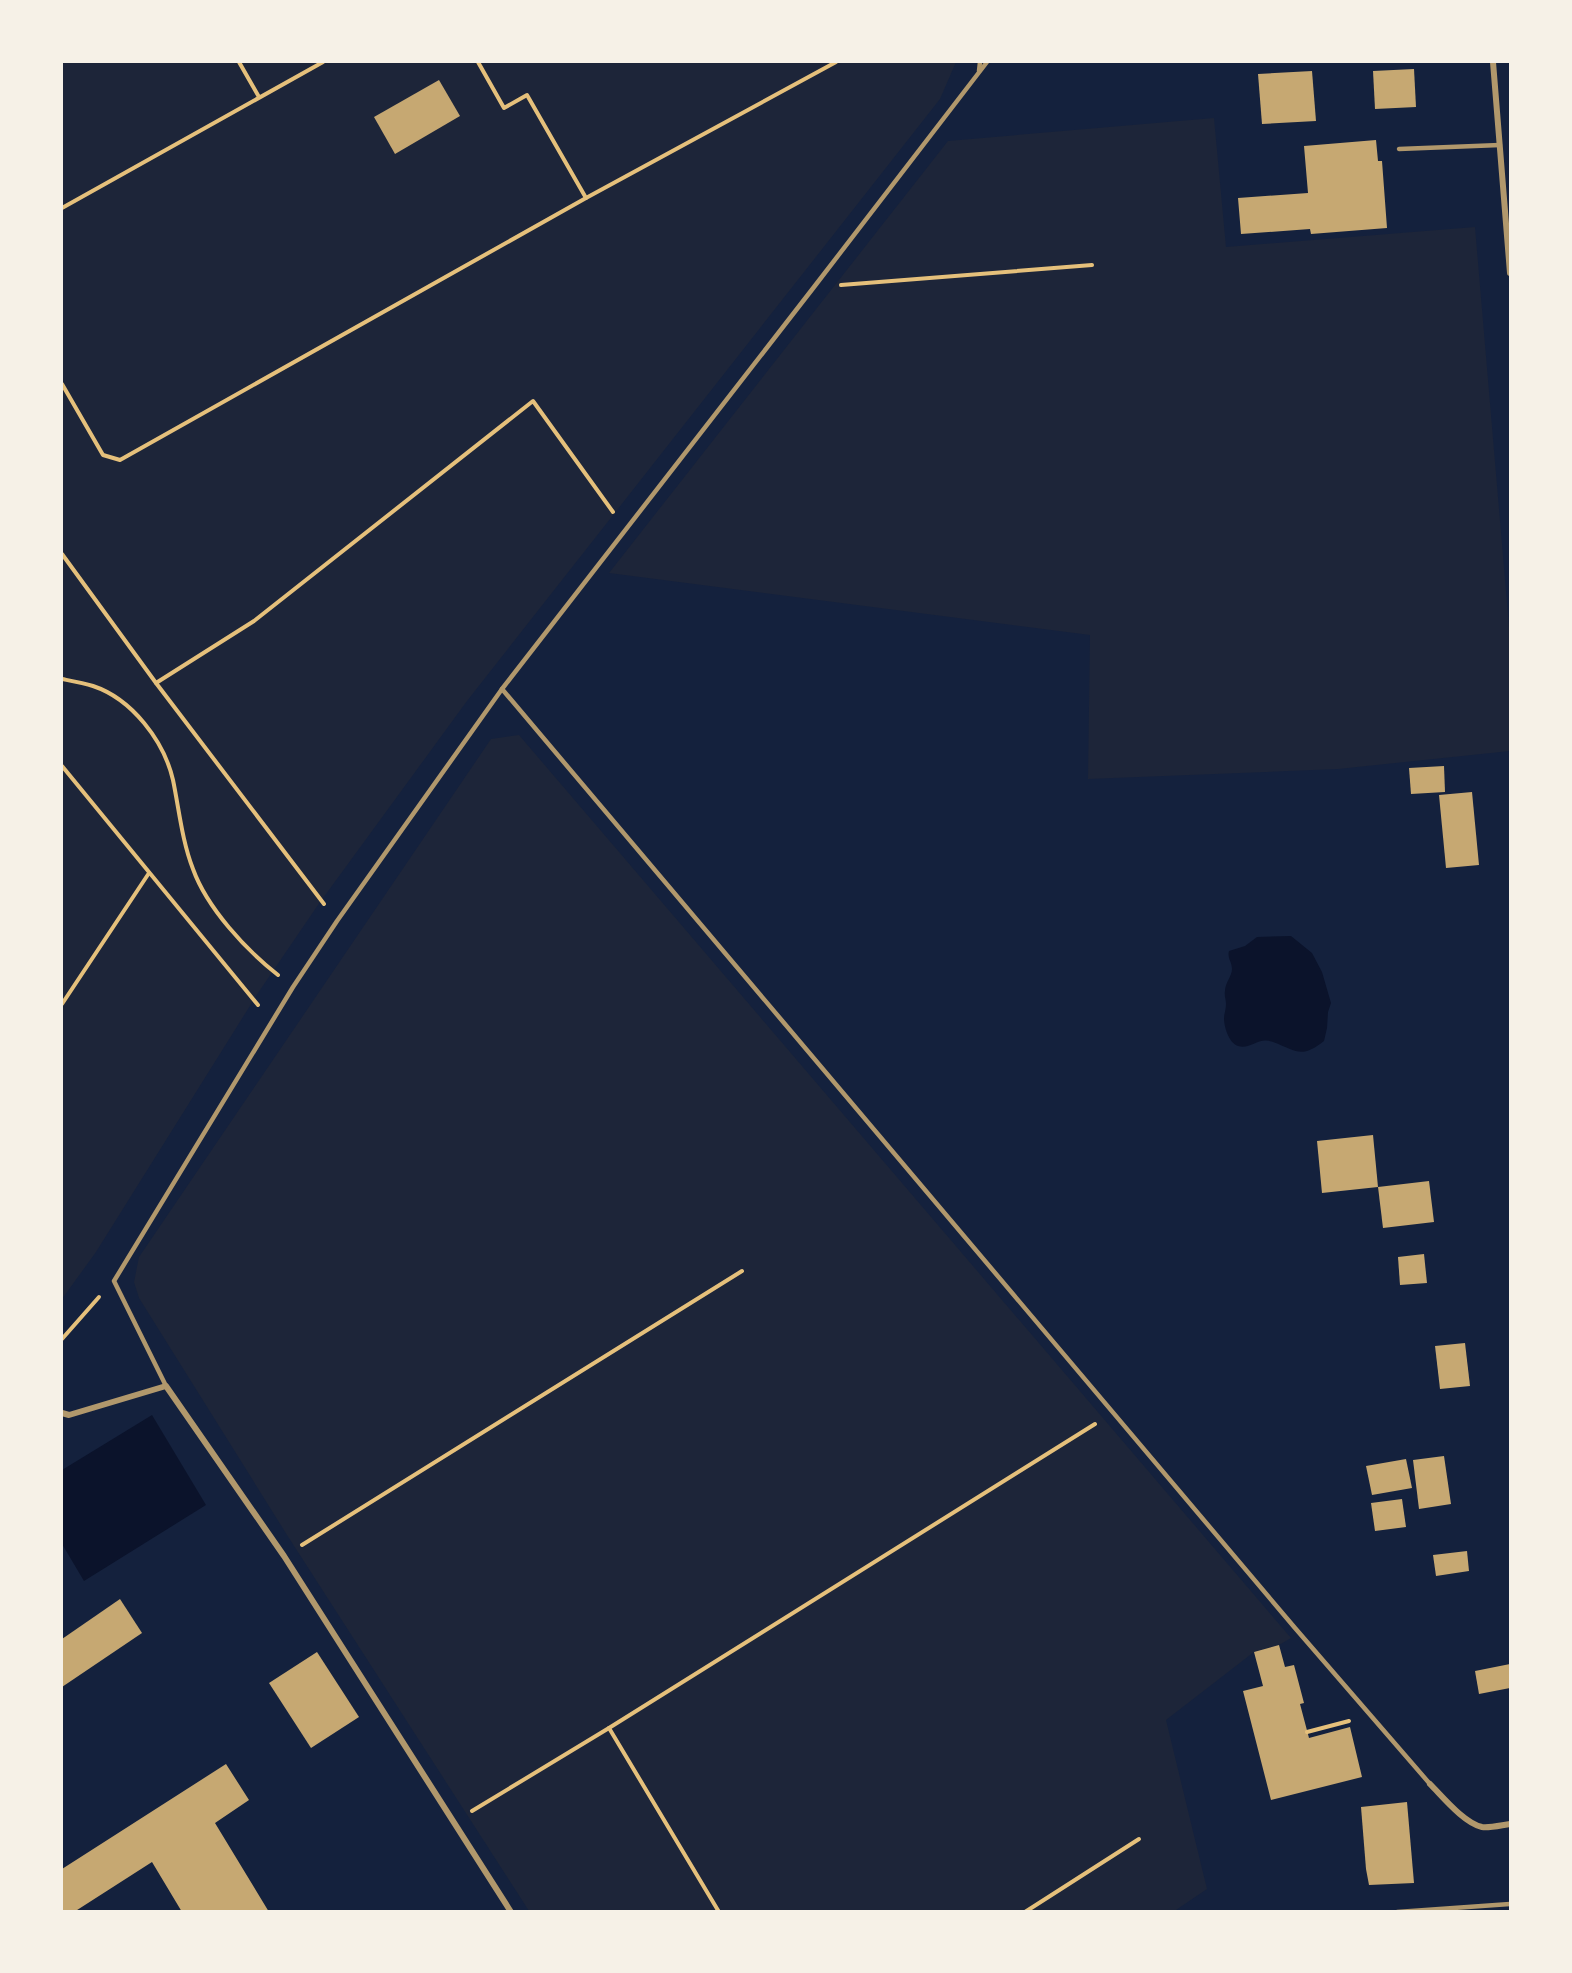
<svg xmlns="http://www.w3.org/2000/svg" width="1572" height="1973" font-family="Barlow,sans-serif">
	<rect width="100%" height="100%" fill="#14213d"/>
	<g fill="#1d2539">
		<polygon points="62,62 956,62 940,99 467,701 318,905 258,993 96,1252 62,1299"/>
		<polygon points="1214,118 1226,247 1475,227 1510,638 1510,751 1338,769 1088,779 1090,635 609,573 948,141"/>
		<polygon points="519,735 1291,1638 1279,1645 1254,1652 1166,1720 1207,1889 1173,1912 529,1911 287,1535 139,1298 134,1282 139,1257 491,739"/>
	</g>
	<g fill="#0b132b">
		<path d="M1291 936 1312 953 1322 972 1331 1003 1328 1012 1327 1028 1324 1041C1301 1059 1297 1051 1273 1042 1258 1036 1251 1050 1238 1046 1229 1043 1224 1027 1224 1018 1224 1014 1226 1009 1226 1004 1226 1000 1224 995 1225 991 1225 983 1232 976 1232 969 1232 962 1227 958 1229 951L1245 946 1257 937Z"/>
		<polygon points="152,1415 206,1505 84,1581 62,1544 62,1470"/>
	</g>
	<g fill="#c6a872">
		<polygon points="1414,69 1416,107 1375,109 1373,71"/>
		<polygon points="1312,71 1316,121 1262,124 1258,74"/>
		<polygon points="439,80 460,116 395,154 374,117"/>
		<polygon points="1376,140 1378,161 1382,161 1387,228 1311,234 1310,229 1241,234 1238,198 1308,193 1304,146"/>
		<polygon points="1444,766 1445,792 1411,794 1409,768"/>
		<polygon points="1472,792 1479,865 1446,868 1439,795"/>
		<polygon points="1373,1135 1378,1187 1322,1193 1317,1141"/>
		<polygon points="1429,1181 1434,1222 1383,1228 1378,1187"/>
		<polygon points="1424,1254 1427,1283 1400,1285 1398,1257"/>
		<polygon points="1465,1343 1470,1386 1440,1389 1435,1346"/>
		<polygon points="1444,1456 1451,1504 1419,1509 1413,1460"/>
		<polygon points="1406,1459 1412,1488 1372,1495 1366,1466"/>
		<polygon points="1402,1499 1406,1527 1375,1531 1371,1503"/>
		<polygon points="1467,1551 1469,1571 1436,1576 1433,1555"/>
		<polygon points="120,1599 142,1633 62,1687 62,1639"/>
		<polygon points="1279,1645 1285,1667 1294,1665 1304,1703 1300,1704 1309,1738 1350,1727 1362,1777 1271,1800 1243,1691 1263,1686 1254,1652"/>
		<polygon points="317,1652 359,1717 311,1748 269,1683"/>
		<polygon points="1510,1664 1510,1688 1479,1694 1475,1671"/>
		<polygon points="226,1764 249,1800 215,1823 269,1912 182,1912 152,1862 74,1912 62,1912 62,1869"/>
		<polygon points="1407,1802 1414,1883 1369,1885 1366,1869 1361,1807"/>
	</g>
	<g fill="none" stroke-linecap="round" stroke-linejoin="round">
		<g stroke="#e5c07b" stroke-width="4">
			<polyline points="239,62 259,97"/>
			<polyline points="478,62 504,108 527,95 586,198"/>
			<polyline points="62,208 323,62"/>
			<polyline points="841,285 1092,265"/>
			<polyline points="62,384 103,455 120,460 586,198 836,62"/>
			<polyline points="62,554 156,683 324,904"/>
			<path d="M62 679C72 681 83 683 93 686 132 699 164 741 173 780 179 809 182 841 193 869 207 908 246 950 278 975"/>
			<polyline points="156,683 254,621 533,401 613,512"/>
			<polyline points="62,766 258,1005"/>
			<polyline points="62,1004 149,873"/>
			<polyline points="62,1339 99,1297"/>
			<polyline points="302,1545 742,1271"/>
			<polyline points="609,1728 719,1912"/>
			<polyline points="1307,1732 1349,1721"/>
			<polyline points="472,1811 609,1728 1095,1424"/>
			<polyline points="1025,1912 1139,1839"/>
		</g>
		<g stroke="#b1986c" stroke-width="4.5">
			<polyline points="979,71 980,62"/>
			<polyline points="1399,149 1500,145"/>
			<polyline points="502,689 1295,1628 1430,1784"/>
			<polyline points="166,1386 114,1281 293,987 337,921 502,689 814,287 987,62"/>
			<polyline points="1397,1912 1510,1904"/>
		</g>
		<g stroke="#b1986c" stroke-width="6">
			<polyline points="1493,62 1510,273"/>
			<polyline points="62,1413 69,1415 166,1386 284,1556 511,1912"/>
			<path d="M1430 1784C1443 1797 1464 1823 1482 1827 1490 1828 1502 1825 1510 1824"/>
		</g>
	</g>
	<rect width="1572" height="1973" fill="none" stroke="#f6f1e7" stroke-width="126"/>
</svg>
